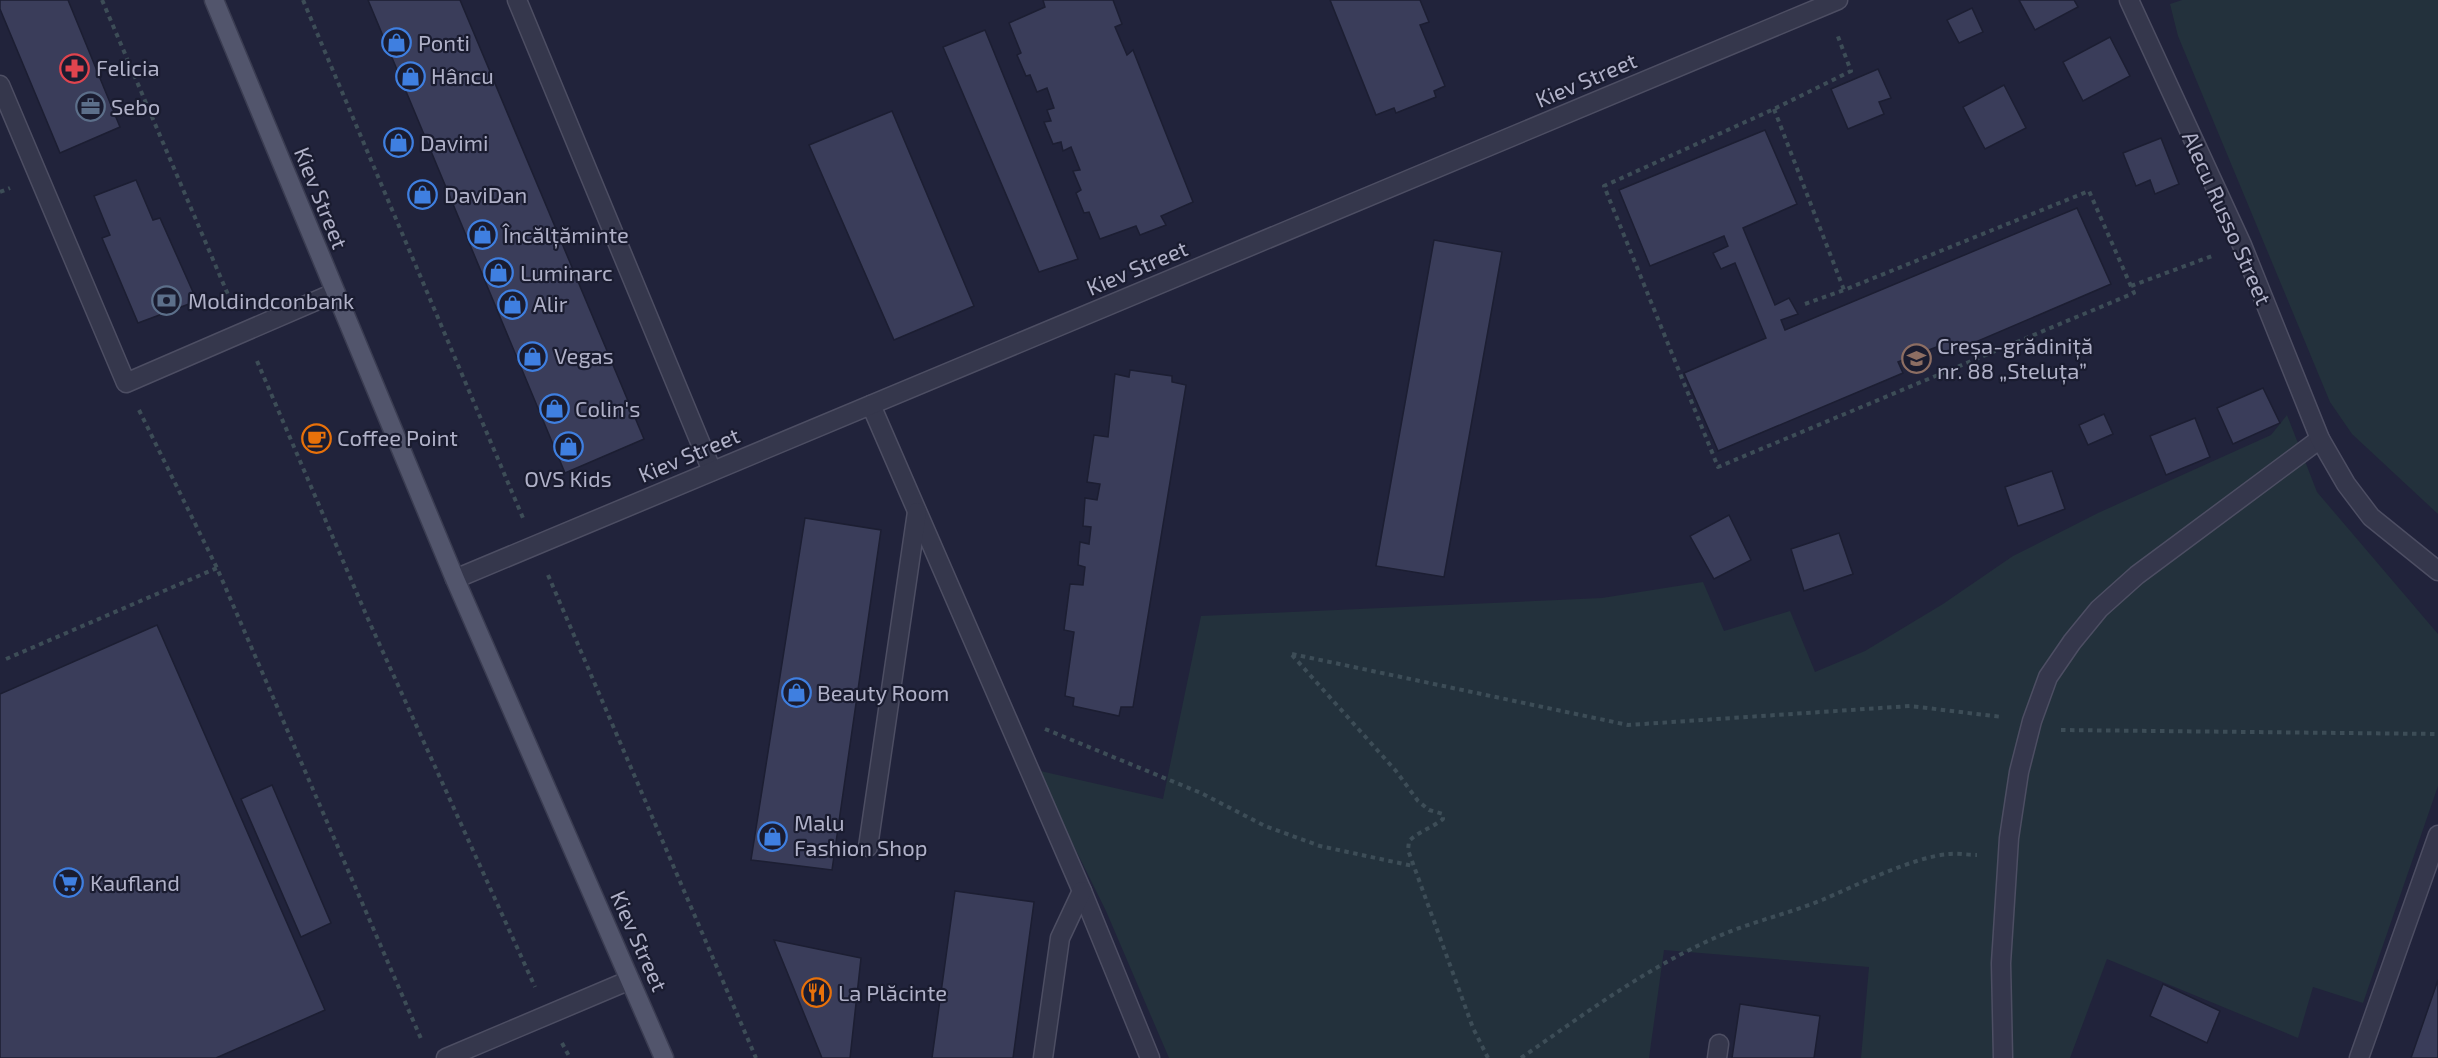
<svg xmlns="http://www.w3.org/2000/svg" width="2438" height="1058" font-family="'Exo 2',sans-serif">
	<rect width="100%" height="100%" fill="#21233b"/>
	<g fill="#23313c">
		<polygon points="2182,0 2438,0 2438,514 2352,434 2330,402 2178,36 2170,4"/>
		<polygon points="2287,415 2317,492 2438,634 2438,786 2363,1003 2313,987 2298,1038 2107,959 2070,1058 1861,1058 1869,967 1664,950 1649,1058 1169,1058 1106,911 1036,770 1163,799 1201,616 1602,598 1703,582 1724,631 1790,611 1815,672 1865,651 1943,604 2013,556 2098,513 2271,435"/>
	</g>
	<g fill="#3a3d5a" stroke="#1c1e32" stroke-width="1.5">
		<polygon points="0,0 68,0 120,127 60,153 0,9"/>
		<polygon points="368,0 460,0 644,439 565,473"/>
		<polygon points="1043,0 1113,0 1122,24 1115,27 1127,55 1133,50 1193,202 1161,216 1166,225 1140,235 1136,226 1100,239 1089,212 1084,213 1076,193 1081,190 1073,171 1080,170 1071,147 1063,151 1061,142 1053,144 1044,122 1051,121 1047,110 1054,108 1047,88 1037,92 1030,75 1026,76 1017,55 1021,53 1009,23 1045,7"/>
		<polygon points="1330,0 1420,0 1429,22 1420,25 1445,86 1434,91 1436,97 1396,113 1394,108 1376,115"/>
		<polygon points="2019,0 2074,0 2078,7 2035,30"/>
		<polygon points="1972,8 1983,32 1959,43 1947,20"/>
		<polygon points="985,30 1078,259 1039,272 943,47"/>
		<polygon points="2110,37 2130,76 2083,101 2063,62"/>
		<polygon points="1878,69 1891,98 1879,102 1884,114 1848,129 1831,89"/>
		<polygon points="2004,85 2026,128 1985,149 1963,107"/>
		<polygon points="892,111 974,306 894,340 809,145"/>
		<polygon points="1765,130 1797,204 1743,228 1775,305 1789,298 1798,314 1781,320 1785,330 2077,208 2111,284 1943,356 1939,346 1898,362 1903,373 1718,451 1684,373 1766,338 1735,263 1721,269 1713,253 1728,246 1724,236 1650,266 1619,190"/>
		<polygon points="2161,138 2179,184 2155,194 2150,180 2136,186 2123,153"/>
		<polygon points="136,180 153,220 160,218 197,301 138,323 102,238 110,235 94,196"/>
		<polygon points="1434,240 1502,252 1444,577 1376,566"/>
		<polygon points="1130,370 1172,376 1172,382 1186,385 1133,707 1121,707 1119,716 1073,706 1074,698 1065,696 1074,632 1064,630 1070,584 1083,585 1085,567 1078,565 1080,542 1089,544 1091,527 1083,526 1085,498 1097,500 1100,484 1087,482 1094,435 1108,437 1115,374 1129,377"/>
		<polygon points="2263,388 2280,423 2233,444 2217,408"/>
		<polygon points="2104,414 2113,434 2088,445 2079,425"/>
		<polygon points="2195,418 2210,457 2166,475 2150,436"/>
		<polygon points="2052,471 2065,509 2018,526 2005,487"/>
		<polygon points="1729,515 1751,560 1714,579 1690,536"/>
		<polygon points="805,518 881,530 832,870 751,860"/>
		<polygon points="1839,533 1853,574 1804,591 1791,549"/>
		<polygon points="157,625 325,1010 216,1058 0,1058 0,694"/>
		<polygon points="272,785 331,923 301,937 241,799"/>
		<polygon points="955,891 1034,902 1013,1058 932,1058"/>
		<polygon points="774,940 861,958 850,1058 822,1058"/>
		<polygon points="2438,980 2438,1058 2411,1058"/>
		<polygon points="2163,984 2220,1011 2207,1043 2150,1016"/>
		<polygon points="1740,1004 1820,1016 1814,1058 1732,1058"/>
	</g>
	<g fill="none" stroke-linecap="round" stroke-linejoin="round">
		<defs>
			<g id="service">
				<polyline points="517,0 712,471"/>
				<polyline points="0,85 126,383 334,293"/>
				<polyline points="871,405 1082,891 1150,1058"/>
				<polyline points="868,847 917,512"/>
				<polyline points="1043,1058 1060,938 1082,891"/>
				<polyline points="1717,1058 1719,1044"/>
				<polyline points="2003,1058 2001,963 2009,838 2019,772 2032,721 2048,677 2072,642 2099,609 2137,575 2320,439"/>
				<polyline points="2359,1058 2438,835"/>
			</g>
			<g id="minor">
				<polyline points="2129,0 2242,245 2320,439 2346,484 2371,517 2438,571"/>
				<polyline points="455,579 1838,0"/>
				<polyline points="446,1058 630,980"/>
			</g>
			<polyline id="primary" points="214,0 455,579 664,1058"/>
		</defs>
		<use href="#service" stroke="#4d4e63" stroke-width="21"/>
		<use href="#minor" stroke="#4d4e63" stroke-width="21"/>
		<use href="#primary" stroke="#3b3d52" stroke-width="21"/>
		<g stroke="#3d4d57" stroke-width="4" stroke-dasharray="4.5 4.5" stroke-linecap="butt">
			<polyline points="102,0 232,304"/>
			<polyline points="303,0 523,518"/>
			<polyline points="1774,109 1844,290 2089,191 2134,293 1718,467 1604,186 1774,109 1851,71 1837,34"/>
			<polyline points="0,192 10,188"/>
			<polyline points="2131,286 2212,256"/>
			<polyline points="1805,304 1844,290"/>
			<polyline points="257,361 368,619 535,987"/>
			<polyline points="139,410 217,568 422,1041"/>
			<polyline points="548,575 756,1058"/>
			<polyline points="1292,654 1628,725 1910,706 2002,717"/>
			<path d="M1292 655 1396 771 1418 801 1429 810 1443 814V819C1432 828 1419 831 1409 841L1408 850 1473 1028 1488 1058"/>
			<polyline points="6,659 217,568"/>
			<polyline points="1045,729 1201,793 1265,826 1320,846 1413,866"/>
			<polyline points="2061,730 2438,734"/>
			<polyline points="562,1043 570,1058"/>
			<path d="M1521 1058C1583 1015 1642 971 1710 940 1746 923 1785 915 1822 900 1855 886 1915 856 1950 854 1959 853 1968 855 1977 855"/>
		</g>
		<use href="#service" stroke="#35374c" stroke-width="18"/>
		<use href="#minor" stroke="#35374c" stroke-width="18"/>
		<use href="#primary" stroke="#52556c" stroke-width="18"/>
	</g>
	<defs>
		<symbol id="shop-ring" viewBox="-11 -11 22 22"><circle r="9.5" fill="#1a1c30" stroke="#3f7fe0" stroke-width="1.5"/><path d="M-5-2.5h2.3a2.7 3.5 0 0 1 5.4 0H5L5.5 6h-11ZM-1.5-2.5h3a1.5 2.3 0 0 0-3 0Z" fill="#3f7fe0"/></symbol>
		<symbol id="pharmacy-ring" viewBox="-11 -11 22 22"><circle r="9.5" fill="#1a1c30" stroke="#e0444e" stroke-width="1.5"/><path d="M-2-6h4v4h4v4h-4v4h-4v-4h-4v-4h4Z" fill="#e0444e"/></symbol>
		<symbol id="office-ring" viewBox="-11 -11 22 22"><circle r="9.5" fill="#1a1c30" stroke="#5c6f8a" stroke-width="1.5"/><path d="M-6-3h4V-5.5h4V-3h4V5H-6ZM-1-4.5V-3h2v-1.5ZM-6 0V1H6V0Z" fill="#5c6f8a"/></symbol>
		<symbol id="bank-ring" viewBox="-11 -11 22 22"><circle r="9.5" fill="#1a1c30" stroke="#5c6f8a" stroke-width="1.5"/><path d="M-6-4H6V4H-6ZM0-2.3a2.3 2.3 0 1 0 0 4.6a2.3 2.3 0 1 0 0-4.6Z" fill="#5c6f8a"/></symbol>
		<symbol id="school-ring" viewBox="-11 -11 22 22"><circle r="9.5" fill="#1a1c30" stroke="#8d6e63" stroke-width="1.5"/><path d="M0-5L7-2L0 1L-7-2ZM-4 1L0 2.5L4 1V4Q0 6-4 4Z" fill="#8d6e63"/></symbol>
		<symbol id="cafe-ring" viewBox="-11 -11 22 22"><circle r="9.5" fill="#1a1c30" stroke="#e8710a" stroke-width="1.5"/><path d="M-5.5-4.5H6V0H3Q3 3.5 0 3.5H-2.5Q-5.5 3.5-5.5 0ZM3-3.2v2h1.7v-2ZM-6 4.5H4V6H-6Z" fill="#e8710a"/></symbol>
		<symbol id="supermarket-ring" viewBox="-11 -11 22 22"><circle r="9.5" fill="#1a1c30" stroke="#3f7fe0" stroke-width="1.5"/><path d="M-6-5.5h2.5l.6 2H6L4.5 2H-2.5L-4.4-4H-6ZM-1.5 3.2a1.3 1.3 0 1 0 .1 0ZM3 3.2a1.3 1.3 0 1 0 .1 0Z" fill="#3f7fe0"/></symbol>
		<symbol id="restaurant-ring" viewBox="-11 -11 22 22"><circle r="9.5" fill="#1a1c30" stroke="#e8710a" stroke-width="1.5"/><path d="M-5-6h1v4h1v-4h1v4h1v-4h1v5L-1.5 .5V6h-2V.5L-5-1ZM5-6V6H3V1.5H1.5Q1.5-4 5-6Z" fill="#e8710a"/></symbol>
	</defs>
	<g fill-rule="evenodd">
		<use href="#shop-ring" x="380" y="26" width="33" height="33"/>
		<use href="#pharmacy-ring" x="58" y="52" width="33" height="33"/>
		<use href="#shop-ring" x="394" y="60" width="33" height="33"/>
		<use href="#office-ring" x="74" y="90" width="33" height="33"/>
		<use href="#shop-ring" x="382" y="126" width="33" height="33"/>
		<use href="#shop-ring" x="406" y="178" width="33" height="33"/>
		<use href="#shop-ring" x="466" y="218" width="33" height="33"/>
		<use href="#shop-ring" x="482" y="256" width="33" height="33"/>
		<use href="#bank-ring" x="150" y="284" width="33" height="33"/>
		<use href="#shop-ring" x="496" y="288" width="33" height="33"/>
		<use href="#shop-ring" x="516" y="340" width="33" height="33"/>
		<use href="#school-ring" x="1900" y="342" width="33" height="33"/>
		<use href="#shop-ring" x="538" y="392" width="33" height="33"/>
		<use href="#cafe-ring" x="300" y="422" width="33" height="33"/>
		<use href="#shop-ring" x="552" y="430" width="33" height="33"/>
		<use href="#shop-ring" x="780" y="676" width="33" height="33"/>
		<use href="#shop-ring" x="756" y="820" width="33" height="33"/>
		<use href="#supermarket-ring" x="52" y="866" width="33" height="33"/>
		<use href="#restaurant-ring" x="800" y="976" width="33" height="33"/>
	</g>
	<g text-anchor="middle" stroke-width="4.5" stroke-linejoin="round" paint-order="stroke">
		<g font-size="22" fill="#b0b1c8" stroke="#1a1c30" text-anchor="start">
			<text x="418" y="51">Ponti</text>
			<text x="96" y="76">Felicia</text>
			<text x="431" y="84">Hâncu</text>
			<text x="111" y="115">Sebo</text>
			<text x="420" y="151">Davimi</text>
			<text x="444" y="203">DaviDan</text>
			<text x="503" y="243">Încălțăminte</text>
			<text x="520" y="281">Luminarc</text>
			<text x="188" y="309">Moldindconbank</text>
			<text x="533" y="312">Alir</text>
			<text x="1937" y="354">Creșa-grădiniță<tspan x="1937" dy="25">nr. 88 „Steluța”</tspan></text>
			<text x="554" y="364">Vegas</text>
			<text x="575" y="417">Colin's</text>
			<text x="337" y="446">Coffee Point</text>
			<text x="568" y="487" text-anchor="middle">OVS Kids</text>
			<text x="817" y="701">Beauty Room</text>
			<text x="794" y="831">Malu<tspan x="794" dy="25">Fashion Shop</tspan></text>
			<text x="90" y="891">Kaufland</text>
			<text x="838" y="1001">La Plăcinte</text>
		</g>
		<g font-size="22" fill="#b0b1c8" stroke="#1a1c30">
			<text transform="translate(1586 80) rotate(-23)" y="8">Kiev Street</text>
			<text transform="translate(321 198) rotate(68)" y="8">Kiev Street</text>
			<text transform="translate(2227 218) rotate(66)" y="8">Alecu Russo Street</text>
			<text transform="translate(1137 268) rotate(-23)" y="8">Kiev Street</text>
			<text transform="translate(689 455) rotate(-23)" y="8">Kiev Street</text>
			<text transform="translate(639 941) rotate(66)" y="8">Kiev Street</text>
		</g>
	</g>
</svg>
